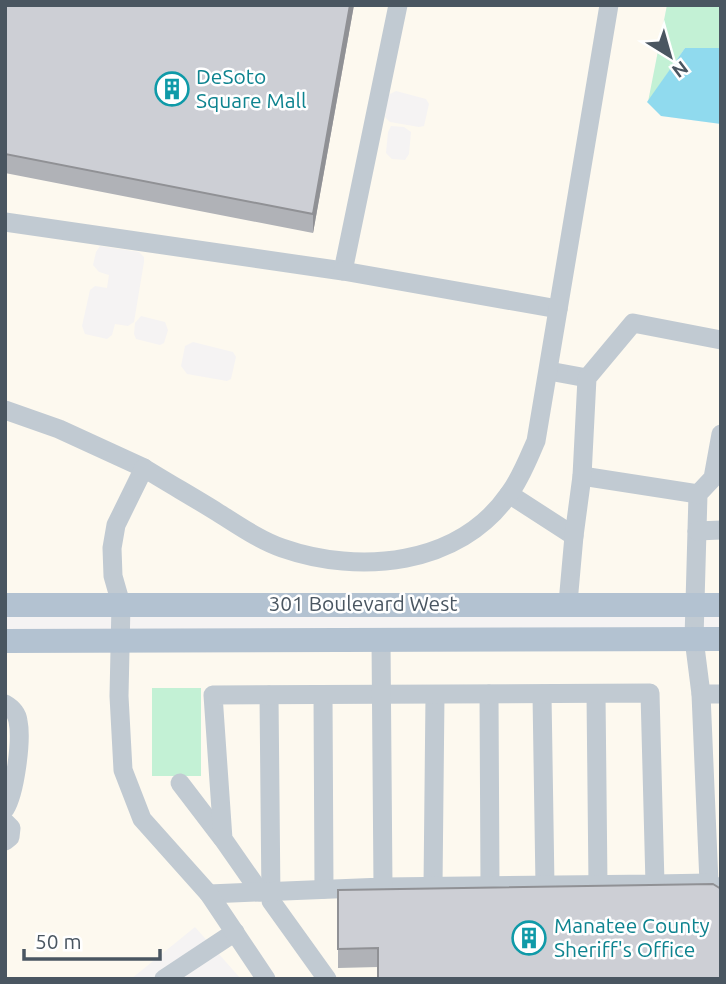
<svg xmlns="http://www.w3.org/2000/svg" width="726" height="984" font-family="Ubuntu,sans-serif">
	<rect width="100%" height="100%" fill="#f5f3f3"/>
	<g fill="#fdf9ef" fill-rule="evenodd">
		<path d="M5 5H667L648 102 661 116 721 124V594L5 596ZM396 91 426 99 429 104 424 126 419 127 390 122 385 117 388 95ZM391 126 404 127 411 132 409 154 405 160 392 159 386 153 388 132ZM100 246 139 252 144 257V262L134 322 128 326 115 324 112 335 107 339 85 334 82 326 90 290 95 286 107 288 109 275 99 272 93 265 96 252ZM141 316 165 322 168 330 164 343 160 345 136 339 134 334 135 323ZM193 342 233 352 236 357 231 379 227 381 187 374 181 366 185 346Z"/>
		<polygon points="721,648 721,979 241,979 195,927 131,979 5,979 5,650"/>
	</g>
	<g fill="#c3f1d5">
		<polygon points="667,5 721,5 721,48 685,48 648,102"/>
		<rect x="152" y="688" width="49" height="88"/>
	</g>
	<polygon fill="#90daee" points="685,48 721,48 721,124 661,116 647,102"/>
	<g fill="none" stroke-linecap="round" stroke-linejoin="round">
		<g stroke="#c1cad2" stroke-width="19">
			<polyline points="5,222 343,271 398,5"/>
			<polyline points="343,271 558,309"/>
			<polyline points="549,371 587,378"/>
			<polyline points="5,410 59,429 144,468"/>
			<polyline points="721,434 713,478 698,494 694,639 701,694 709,883 721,889"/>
			<polyline points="582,476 698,494"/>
			<polyline points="509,494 574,536"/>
			<polyline points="697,531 721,530"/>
			<polyline points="568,603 574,536 582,476 587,378 633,323 721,340"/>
			<polyline points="489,694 490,886"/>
			<polyline points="542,694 545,886"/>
			<polyline points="596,694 598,885"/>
			<polyline points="701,694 721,694"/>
			<polyline points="269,695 271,901 327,979"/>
			<polyline points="323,695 324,889"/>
			<path d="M5 704C12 708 17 713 18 721 22 740 15 793 5 809"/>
			<polyline points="180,783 222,838"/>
			<polyline points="5,822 11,828 10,837 5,841"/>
			<polyline points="655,884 709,883"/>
			<polyline points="433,887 435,695"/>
			<polyline points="260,892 223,839 213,695 650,693 655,884 383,887"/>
			<polyline points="209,894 383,887 381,640"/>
			<polyline points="164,979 235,932"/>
			<path d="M266 979 209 894 142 819 123 770 119 696 121 604 113 576 112 548 116 525 144 468C168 483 193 497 217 512 238 525 259 540 282 548 359 575 459 566 509 494 521 478 528 459 536 441L609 5"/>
		</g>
		<g stroke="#b3c2d1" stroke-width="24">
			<polyline points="5,605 721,605"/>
			<polyline points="5,641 721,639"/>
		</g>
	</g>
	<g fill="#b0b2b7">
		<polygon points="5,5 354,5 313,233 5,173"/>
		<polygon points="713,884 378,967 338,968 338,890"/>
	</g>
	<polygon fill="#909195" points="350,5 354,5 313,233 313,214"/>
	<g fill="#cdcfd5" stroke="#909195" stroke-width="2">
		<polygon points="5,5 350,5 313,214 5,154"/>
		<polygon points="713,884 721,889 721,979 378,979 378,948 338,949 338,890"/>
	</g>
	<defs>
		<symbol id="building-ring" viewBox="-11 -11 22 22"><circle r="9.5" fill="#fff" stroke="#0f9aa8" stroke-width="1.5"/><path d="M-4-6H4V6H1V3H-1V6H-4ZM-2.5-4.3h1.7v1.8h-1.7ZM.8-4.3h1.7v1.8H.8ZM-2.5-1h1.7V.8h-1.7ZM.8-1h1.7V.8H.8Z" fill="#0f9aa8"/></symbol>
	</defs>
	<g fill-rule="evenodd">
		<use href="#building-ring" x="153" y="70" width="38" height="38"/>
		<use href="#building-ring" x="510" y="919" width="38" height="38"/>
	</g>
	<g text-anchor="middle" stroke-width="5" stroke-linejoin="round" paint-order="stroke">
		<g font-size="21" fill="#0d838f" stroke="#fff" text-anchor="start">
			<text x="196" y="84">DeSoto<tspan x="196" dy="24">Square Mall</tspan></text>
			<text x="554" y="933">Manatee County<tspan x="554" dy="24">Sheriff's Office</tspan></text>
		</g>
		<g font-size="21" fill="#4a5661" stroke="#fff">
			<text x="363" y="611">301 Boulevard West</text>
		</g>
	</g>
	<rect width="726" height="984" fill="none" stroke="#4a5661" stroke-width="14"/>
	<g transform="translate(670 56) rotate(143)" stroke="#ffffff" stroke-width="5" paint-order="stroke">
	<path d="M0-5L12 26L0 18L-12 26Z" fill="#4a5661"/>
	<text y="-10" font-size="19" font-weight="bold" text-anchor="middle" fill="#4a5661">N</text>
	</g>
	<path d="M24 949v10h136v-10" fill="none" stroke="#4a5661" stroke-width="3.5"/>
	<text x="35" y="949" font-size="21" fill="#4a5661" stroke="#ffffff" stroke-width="5" paint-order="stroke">50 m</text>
</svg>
